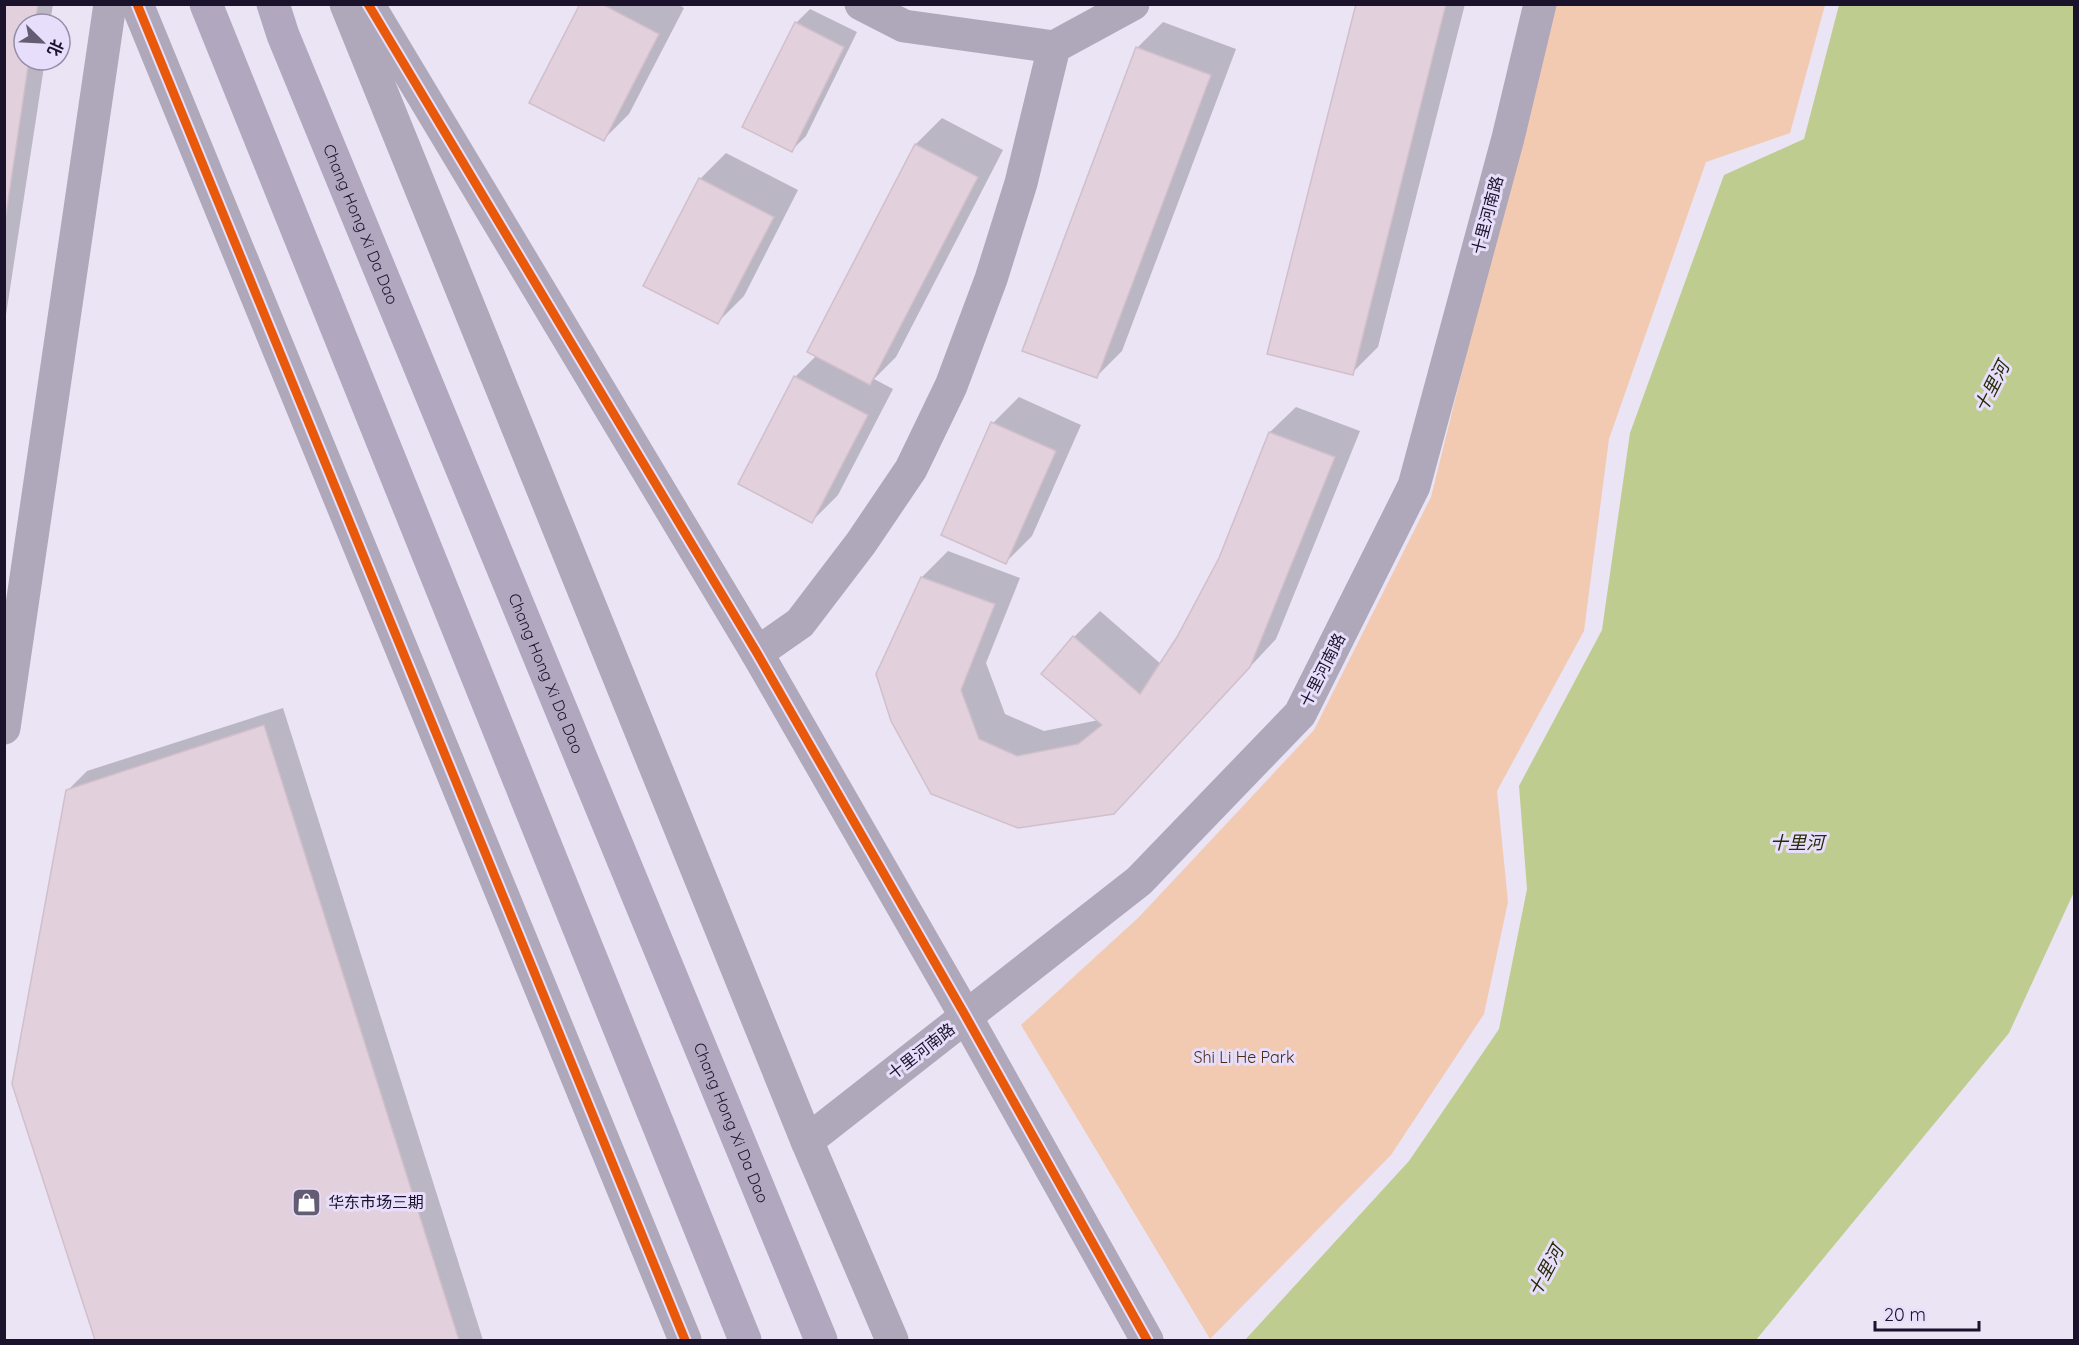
<svg xmlns="http://www.w3.org/2000/svg" width="2079" height="1345" font-family="Quicksand,'Noto Sans SC',sans-serif">
	<rect width="100%" height="100%" fill="#eae4f5"/>
	<polygon fill="#f2cab2" points="1553,5 1825,5 1790,133 1706,162 1609,439 1584,631 1497,791 1508,902 1484,1014 1391,1155 1210,1339 1021,1025 1139,917 1314,730 1431,497"/>
	<polygon fill="#bfcc90" points="1839,5 2074,5 2074,892 2009,1033 1756,1340 1245,1340 1409,1161 1499,1029 1527,889 1519,786 1602,630 1630,433 1724,175 1804,139"/>
	<g fill="#0003">
		<polygon points="4,4 53,4 50,24 24,24 24,60 45,60 4,328"/>
		<polygon points="582,4 678,4 684,8 629,114 603,140"/>
		<polygon points="1357,4 1465,4 1378,347 1352,373"/>
		<polygon points="810,9 857,32 806,136 792,150 796,23"/>
		<polygon points="1163,22 1236,49 1122,351 1096,377 1137,48"/>
		<polygon points="942,118 1003,150 896,357 874,379 893,389 838,495 812,521 795,377 816,356 809,352 916,144"/>
		<polygon points="726,153 798,190 744,296 718,322 700,179"/>
		<polygon points="1019,397 1081,425 1032,536 1006,562 993,423"/>
		<polygon points="1296,407 1360,431 1276,639 1139,786 932,792 922,577 948,551 1020,578 986,663 1005,714 1044,731 1099,720 1074,637 1100,611 1161,664 1179,638 1220,559 1270,432"/>
		<polygon points="283,708 483,1340 96,1340 13,1084 68,790 87,771"/>
	</g>
	<g fill="#e2d0dc" stroke="#d1bfcb" stroke-width="1.5">
		<polygon points="4,4 38,4 35,24 24,24 24,60 29,60 4,228"/>
		<polygon points="580,4 602,4 659,34 604,141 529,103"/>
		<polygon points="1356,4 1446,4 1353,375 1267,354"/>
		<polygon points="795,22 844,47 792,152 742,127"/>
		<polygon points="1136,47 1211,75 1097,378 1022,351"/>
		<polygon points="915,144 978,177 870,385 807,352"/>
		<polygon points="699,178 774,217 718,324 643,286"/>
		<polygon points="794,376 868,415 812,523 738,484"/>
		<polygon points="991,422 1056,451 1006,564 941,535"/>
		<polygon points="1269,432 1335,457 1250,667 1114,814 1018,828 931,794 891,721 876,674 921,577 995,604 961,690 979,739 1017,756 1078,744 1102,725 1041,674 1073,636 1140,694 1177,637 1219,558"/>
		<polygon points="264,725 459,1340 95,1340 12,1084 66,790"/>
	</g>
	<g fill="none" stroke-linecap="round" stroke-linejoin="round">
		<g stroke="#aea8ba" stroke-width="33">
			<polyline points="137,4 685,1340"/>
			<polyline points="346,4 807,1141 892,1340"/>
			<polyline points="368,4 757,653 965,1015 1147,1340"/>
			<polyline points="861,4 904,26 1054,47 1133,4"/>
			<polyline points="757,653 800,623 861,543 911,469 951,386 991,279 1021,183 1054,47"/>
			<polyline points="4,728 110,4"/>
			<polyline points="807,1141 1139,881 1300,714 1414,486 1508,138 1540,4"/>
		</g>
		<g stroke="#b1a8bf" stroke-width="33">
			<polyline points="206,4 745,1340"/>
			<path id="s1" d="M273 4 283 35 821 1340"/>
		</g>
		<defs>
			<g id="cycleway">
				<polyline points="137,4 685,1340"/>
				<polyline points="368,4 757,653 965,1015 1147,1340"/>
			</g>
		</defs>
		<use href="#cycleway" stroke="#e7defb" stroke-width="13"/>
		<use href="#cycleway" stroke="#e8590c" stroke-width="9"/>
	</g>
	<defs>
		<symbol id="shop-square" viewBox="-11 -11 22 22"><rect x="-9" y="-9" width="18" height="18" rx="4" fill="#635c72" stroke="#e7defb"/><path d="M-5-2.5h2.3a2.7 3.5 0 0 1 5.4 0H5L5.5 6h-11ZM-1.5-2.5h3a1.5 2.3 0 0 0-3 0Z" fill="#fff"/></symbol>
	</defs>
	<g fill-rule="evenodd">
		<use href="#shop-square" x="290" y="1186" width="33" height="33"/>
	</g>
	<g text-anchor="middle" stroke-width="6" stroke-linejoin="round" paint-order="stroke">
		<g font-size="16" fill="#1b122b" stroke="#e7defb">
			<text transform="translate(1487 215) rotate(-75)" y="6">十里河南路</text>
			<text dy="6" stroke="none"><textPath href="#s1" startOffset="237">Chang Hong Xi Da Dao</textPath></text>
			<text transform="translate(1322 670) rotate(-63)" y="6">十里河南路</text>
			<text dy="6" stroke="none"><textPath href="#s1" startOffset="723">Chang Hong Xi Da Dao</textPath></text>
			<text transform="translate(921 1051) rotate(-38)" y="6">十里河南路</text>
			<text dy="6" stroke="none"><textPath href="#s1" startOffset="1209">Chang Hong Xi Da Dao</textPath></text>
		</g>
		<g font-size="16" fill="#4a2b10" stroke="#e7defb">
			<text x="1244" y="1063">Shi Li He Park</text>
		</g>
		<g font-size="16" fill="#1b122b" stroke="#e7defb" text-anchor="start">
			<text x="328" y="1208">华东市场三期</text>
		</g>
		<g font-size="18" font-style="italic" fill="#262d05" stroke="#e7defb">
			<text transform="translate(1992 387) rotate(-63)" y="6">十里河</text>
			<text x="1797" y="849">十里河</text>
			<text transform="translate(1546 1271) rotate(-62)" y="6">十里河</text>
		</g>
	</g>
	<rect width="2079" height="1345" fill="none" stroke="#1b122b" stroke-width="12"/>
	<g transform="translate(42 42) rotate(114)"><circle r="28" fill="#e7defb" stroke="#958ca8" stroke-width="1.5"/>
	<path d="M0-4.5L10 22L0 15L-10 22Z" fill="#635c72"/>
	<text y="-9" font-size="16" font-weight="bold" text-anchor="middle" fill="#1b122b">北</text>
	</g>
	<path d="M1875 1321v9h104v-9" fill="none" stroke="#1b122b" stroke-width="3"/>
	<text x="1884" y="1321" font-size="18" fill="#1b122b" stroke="#e7defb" stroke-width="4.5" paint-order="stroke">20 m</text>
</svg>
